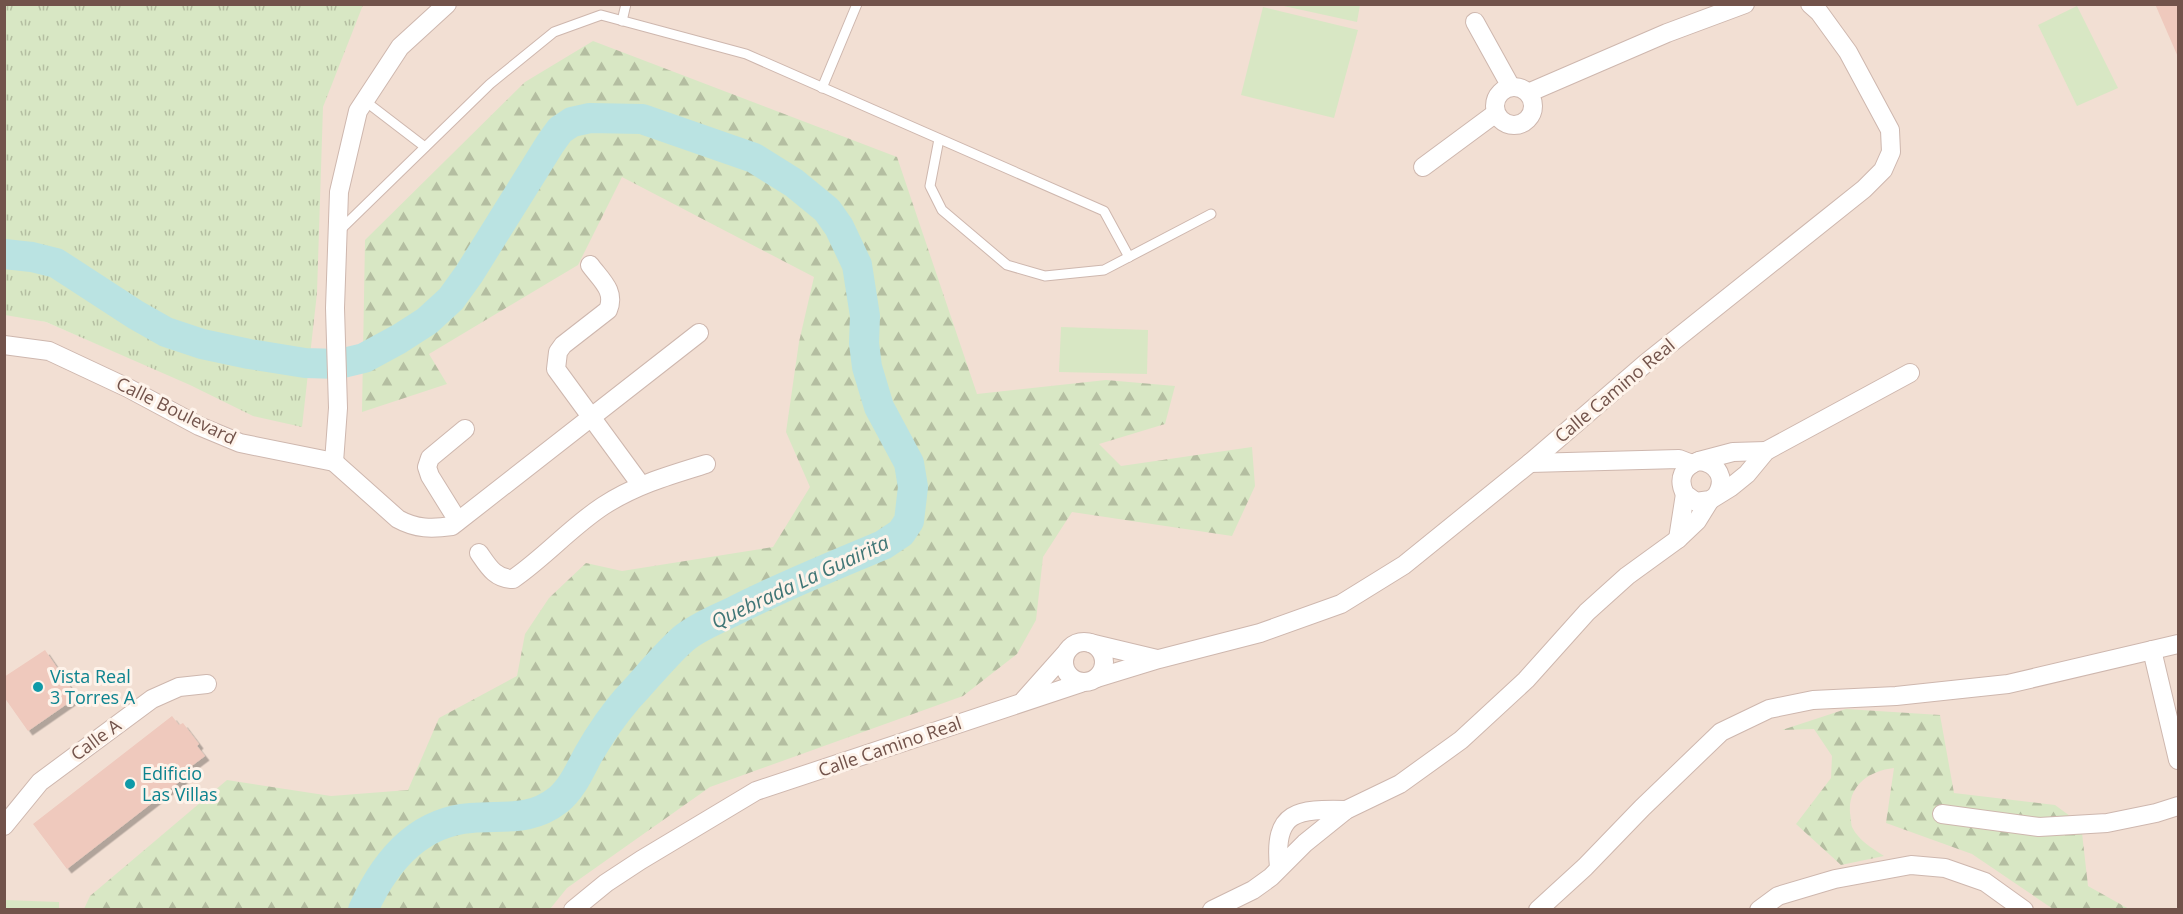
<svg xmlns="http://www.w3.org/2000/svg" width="2183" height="914" font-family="'Open Sans',sans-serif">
	<defs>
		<pattern id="grass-tufts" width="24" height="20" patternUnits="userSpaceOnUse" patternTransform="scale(1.5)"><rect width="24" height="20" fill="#d8e7c4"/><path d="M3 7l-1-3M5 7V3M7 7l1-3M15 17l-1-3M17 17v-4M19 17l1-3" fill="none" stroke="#b4bea1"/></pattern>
		<pattern id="forest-firs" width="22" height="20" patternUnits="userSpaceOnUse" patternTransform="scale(1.5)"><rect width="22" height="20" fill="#d8e7c4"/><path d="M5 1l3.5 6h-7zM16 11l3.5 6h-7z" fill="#b4bea1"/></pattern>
		<filter id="shadow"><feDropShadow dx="4.5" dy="4.5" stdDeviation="0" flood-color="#0004"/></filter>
	</defs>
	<rect width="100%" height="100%" fill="#fbeee4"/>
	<polygon fill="#f2dfd3" points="5,5 2178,5 2178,909 5,909 5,308 32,319 46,322 277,421"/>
	<polygon fill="url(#grass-tufts)" points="5,4 363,5 323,107 317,293 302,427 253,416 190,385 46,322 5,315"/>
	<g fill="url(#forest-firs)">
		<polygon points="593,41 897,157 977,394 1106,380 1175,386 1165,424 1099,444 1121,466 1252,447 1255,486 1232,536 1072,512 1043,557 1036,620 1017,654 963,696 710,787 567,888 550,909 84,909 90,896 227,780 331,796 408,790 439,718 517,676 525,634 549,598 586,563 622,571 773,547 810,487 786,432 799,342 814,277 622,177 578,265 429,354 447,384 362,412 365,240 525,82"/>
		<path d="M1846 709 1940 715 1954 793 2055 805 2081 824 2088 886 2129 909H2053L1972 854 1886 823 1894 768C1868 771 1848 786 1850 813 1851 818 1851 824 1852 827 1859 841 1872 848 1884 856L1841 865 1796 824 1831 778 1832 756 1814 729 1782 730Z"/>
	</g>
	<g fill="#d8e7c4">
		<polygon points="1279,5 1360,5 1357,22"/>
		<polygon points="2077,6 2118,88 2077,106 2038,25"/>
		<polygon points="1263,7 1358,30 1334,118 1241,95"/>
		<polygon points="1061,327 1148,330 1147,374 1059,372"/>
		<polygon points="5,900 59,902 59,909 5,909"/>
	</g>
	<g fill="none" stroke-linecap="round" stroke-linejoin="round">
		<path stroke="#bae3e2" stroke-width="30" d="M4 254 32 257 56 263 136 315 166 332 202 344 249 354 305 363 339 364 364 358 399 339 427 321 451 299 469 274 550 144 560 130 572 122 590 118 642 119 754 158 794 183 827 210 839 227 857 265 865 316 864 343 867 367 879 407 909 463 913 487 909 521 901 533 883 545C833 566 783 586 734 611 718 619 697 627 683 639 663 657 645 680 627 699 613 715 599 736 588 755 580 770 572 789 558 800 530 822 503 815 471 818 417 822 384 863 363 910"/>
	</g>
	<g fill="#efc9bd" filter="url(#shadow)">
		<polygon points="2155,4 2178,4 2178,57"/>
		<polygon points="45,650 77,697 28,731 4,697 4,677"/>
		<polygon points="172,716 179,725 183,723 199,744 197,746 205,756 185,771 188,775 67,869 33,824"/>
	</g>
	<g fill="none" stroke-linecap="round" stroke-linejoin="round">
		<defs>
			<g id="lane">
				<polyline points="622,21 626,4"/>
				<polyline points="822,88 857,4"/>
				<polyline points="365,101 425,147"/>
				<polyline points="939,139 930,186 942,210 1007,265 1045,276 1104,270 1211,214"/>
				<polyline points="339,231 490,84 554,32 601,15 746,54 1104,211 1129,257"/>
			</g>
			<g id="street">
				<polyline points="1475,22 1511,87"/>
				<circle cx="1514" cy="106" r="19"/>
				<polyline points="1528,93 1667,33 1745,4"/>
				<polyline points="1423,167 1496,113"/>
				<path d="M590 265C601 280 616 291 608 310L563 345 558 352 556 369 641 485"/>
				<polyline points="4,345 49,351 128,388 199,426 240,443 334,462 338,408 335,308 339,192 358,111 400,47 447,4"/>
				<polyline points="1699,461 1733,452 1766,451"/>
				<path d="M334 462 398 519C416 529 432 529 452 526L699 333"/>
				<polyline points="1530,463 1679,459 1692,464"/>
				<path d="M1716 496C1727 479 1718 463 1699 461 1683 466 1677 479 1685 494L1696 502 1710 500 1731 487 1747 474 1766 451 1910 373"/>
				<polyline points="458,521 430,476 427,467 430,458 465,429"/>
				<polyline points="1678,539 1685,494"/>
				<path d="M479 553C488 566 495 579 513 579 545 557 571 527 603 506 635 485 670 475 706 464"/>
				<circle cx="1084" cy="662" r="20"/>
				<polyline points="1090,643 1157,659"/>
				<polyline points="2152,650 2178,760"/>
				<polyline points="1097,678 1159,659 1260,633 1341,604 1404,565 1530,463 1646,363 1864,189 1883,170 1891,152 1890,130 1848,52 1819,12 1810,4"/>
				<polyline points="1024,700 1065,654"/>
				<polyline points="1942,814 2039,827 2107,823 2156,813 2178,806"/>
				<polyline points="4,826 40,782 152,699 179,687 207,684"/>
				<path d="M1279 867C1273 810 1298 809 1346 810"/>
				<polyline points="573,910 606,883 641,860 756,791 1081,683"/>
				<polyline points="1212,910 1253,890 1271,877 1305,843 1346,810 1400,784 1461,740 1526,680 1587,612 1627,576 1678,539 1697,521 1710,500"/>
				<polyline points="1538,910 1585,867 1642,808 1721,732 1769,709 1813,700 1896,696 2008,684 2178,644"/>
				<polyline points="1759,910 1778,896 1835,879 1911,865 1945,868 1985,882 2024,910"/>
			</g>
		</defs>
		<use href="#lane" stroke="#ceb7ae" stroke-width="11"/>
		<use href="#street" stroke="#ceb7ae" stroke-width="20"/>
		<use href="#lane" stroke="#fff" stroke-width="9"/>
		<use href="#street" stroke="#fff" stroke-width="18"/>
	</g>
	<g fill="#0f9aa8" stroke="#fef3ea" stroke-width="2">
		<circle cx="38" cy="687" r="6"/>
		<circle cx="130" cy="784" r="6"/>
	</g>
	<g text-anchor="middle" stroke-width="6" stroke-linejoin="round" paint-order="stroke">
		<g font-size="18" fill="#72534b" stroke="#fef3ea">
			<text transform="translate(1615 391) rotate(-40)" y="6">Calle Camino Real</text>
			<text transform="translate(176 411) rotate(26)" y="6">Calle Boulevard</text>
			<text transform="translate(96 740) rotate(-36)" y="6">Calle A</text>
			<text transform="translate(890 747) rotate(-19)" y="6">Calle Camino Real</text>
		</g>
		<g font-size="18" fill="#0d838f" stroke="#fef3ea" text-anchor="start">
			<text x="50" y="683">Vista Real<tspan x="50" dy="21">3 Torres A</tspan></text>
			<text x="142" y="780">Edificio<tspan x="142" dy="21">Las Villas</tspan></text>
		</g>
		<g font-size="20" font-style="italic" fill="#407676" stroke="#fef3ea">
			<text transform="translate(800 582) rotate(-25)" y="7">Quebrada La Guairita</text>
		</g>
	</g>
	<rect width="2183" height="914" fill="none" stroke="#72534b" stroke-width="12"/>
</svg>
